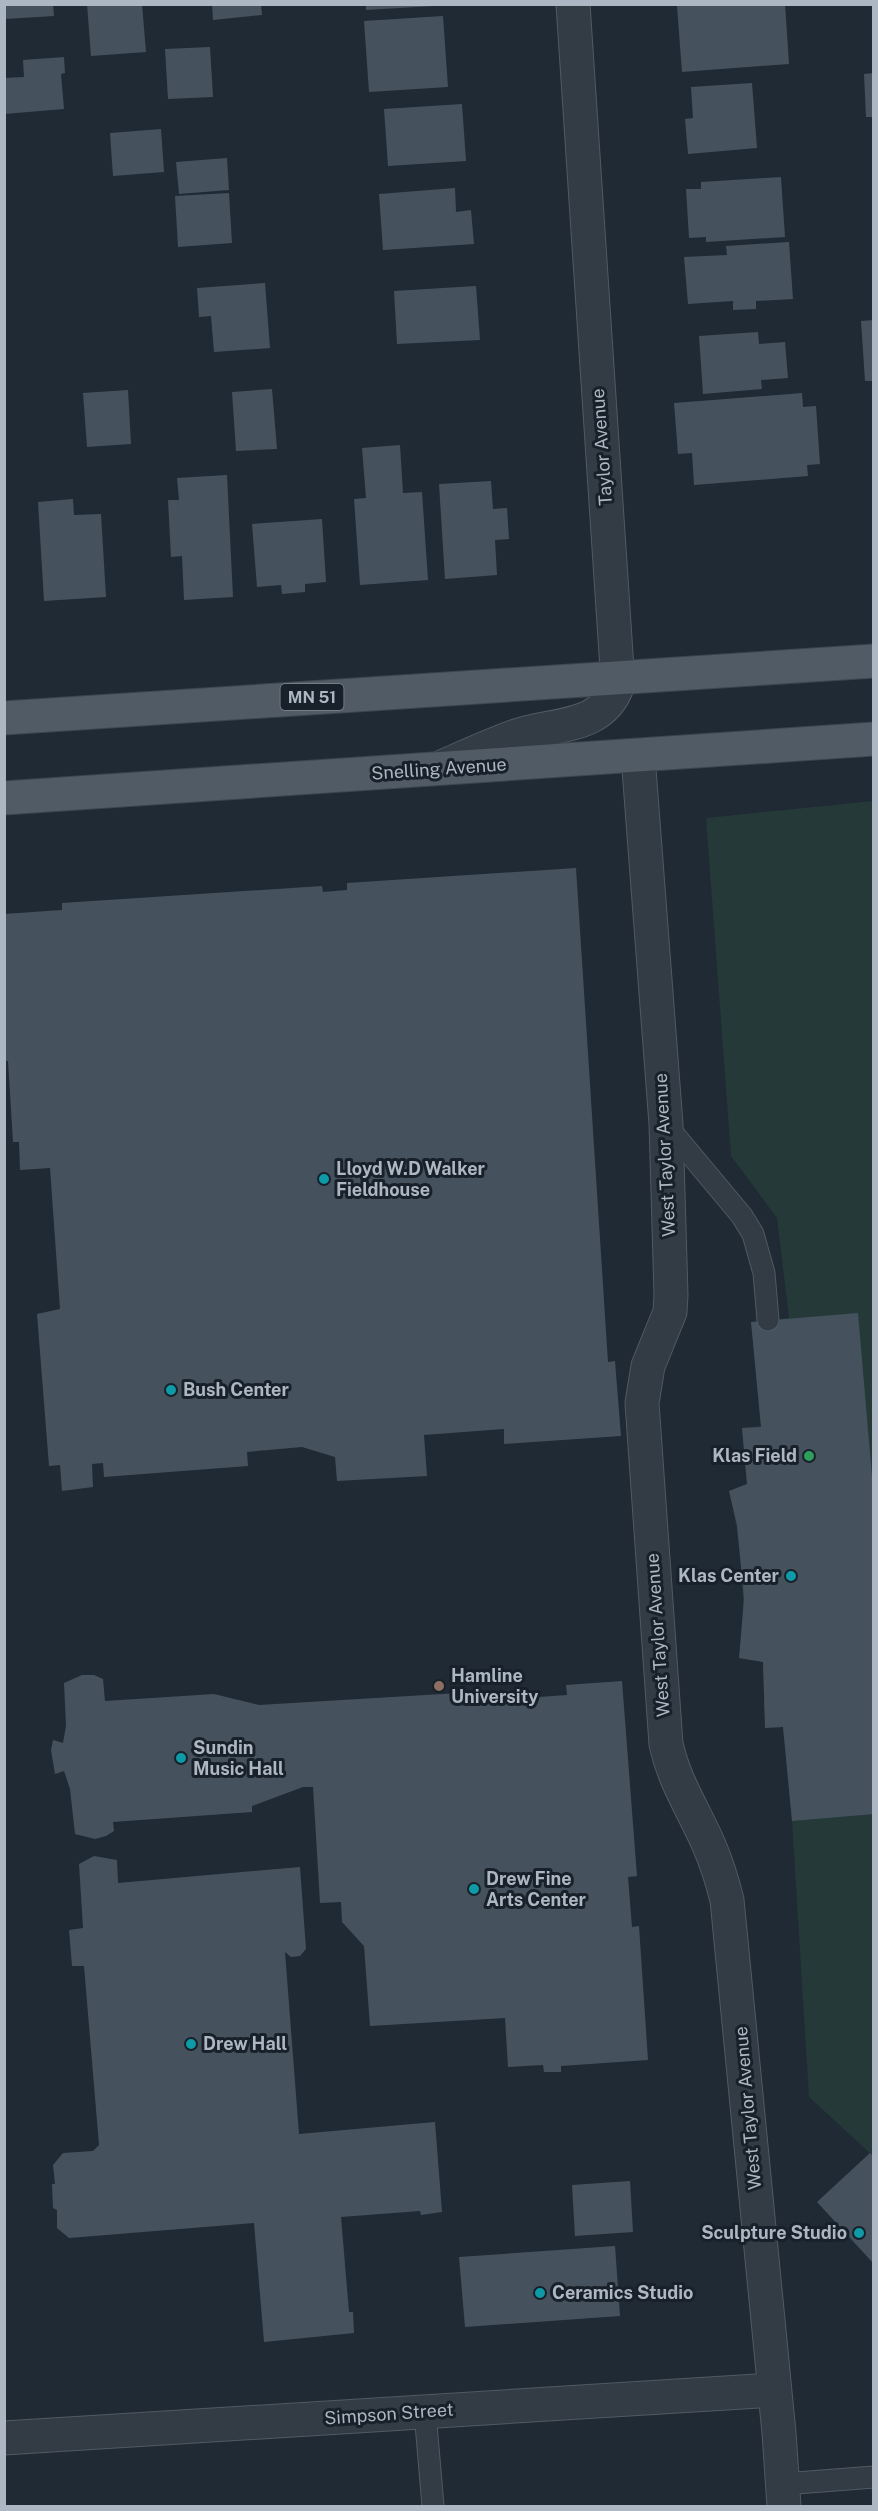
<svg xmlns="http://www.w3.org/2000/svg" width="878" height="2511" font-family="'Public Sans',sans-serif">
	<rect width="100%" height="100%" fill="#1f2a34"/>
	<path fill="#243938" d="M873 801V2156L809 2097 792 1821 783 1727 765 1728 763 1662 739 1658C747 1601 742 1546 729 1491L747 1484 742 1428 761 1426 751 1322 789 1318 777 1218 731 1156 706 818Z"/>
	<g fill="#45525e">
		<polygon points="4,4 53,4 54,16 5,19"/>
		<polygon points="87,4 142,4 146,52 91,56"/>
		<polygon points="212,4 261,4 262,15 213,20"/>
		<polygon points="366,4 434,4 434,6 366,10"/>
		<polygon points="697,4 785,4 789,64 682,72 677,6"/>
		<polygon points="443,16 448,87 369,92 364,21"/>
		<polygon points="210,47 213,97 168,99 165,49"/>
		<polygon points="64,57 65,73 61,74 64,109 4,114 4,78 24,77 23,60"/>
		<polygon points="874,73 874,117 866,117 864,74"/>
		<polygon points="752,83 757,148 688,154 685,119 693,118 691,87"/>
		<polygon points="462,104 466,161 388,166 384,109"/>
		<polygon points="161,129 164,172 113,176 110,133"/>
		<polygon points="227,158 229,190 179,194 176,162"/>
		<polygon points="781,177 785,237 706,242 706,237 689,238 686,189 701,189 701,182"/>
		<polygon points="455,188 456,212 471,210 474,244 383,250 379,194"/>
		<polygon points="229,193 232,243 178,247 175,196"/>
		<polygon points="789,242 793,299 756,301 756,309 733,310 733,301 688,304 684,257 727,255 726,246"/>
		<polygon points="265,283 270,348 214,352 211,316 199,317 197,288"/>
		<polygon points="476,286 480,340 397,344 394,291"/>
		<polygon points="874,320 874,381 865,381 861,321"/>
		<polygon points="758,332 759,344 785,342 788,378 761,380 762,389 703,394 699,336"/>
		<polygon points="272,389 277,449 236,451 232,392"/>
		<polygon points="128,390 131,444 87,447 83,393"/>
		<polygon points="802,393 803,407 816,406 820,464 807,465 808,476 694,485 692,453 678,454 674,403"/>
		<polygon points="400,445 403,493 422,492 428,580 360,585 354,499 366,498 362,448"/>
		<polygon points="227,475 233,597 184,600 182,556 171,557 168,500 179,500 177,478"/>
		<polygon points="491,481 493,509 507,508 509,539 495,540 497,575 445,579 439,484"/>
		<polygon points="73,499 74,515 101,514 106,597 44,601 38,502"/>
		<polygon points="322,519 326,582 305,584 305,592 282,594 281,585 257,587 252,524"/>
		<polygon points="576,868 608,1362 615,1361 621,1436 504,1444 504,1429 424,1435 427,1476 337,1481 335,1457 302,1447 247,1452 248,1466 104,1477 103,1463 92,1464 93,1487 62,1491 60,1465 49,1466 37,1314 60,1309 50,1168 20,1170 19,1142 13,1142 8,1061 4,1061 4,914 62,910 62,903 322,886 323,892 347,890 347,883"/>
		<polygon points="858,1313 874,1500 874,1814 792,1821 783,1727 765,1728 763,1662 739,1658 744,1599 737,1525 729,1491 747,1484 742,1428 761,1427 751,1322"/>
		<polygon points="82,1675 94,1675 103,1679 105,1701 214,1694 259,1705 509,1690 510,1699 567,1695 566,1685 622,1681 637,1876 628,1877 632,1927 639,1926 648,2060 561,2066 561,2072 544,2072 543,2065 508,2067 505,2018 370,2026 364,1946 342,1922 341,1902 320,1903 313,1787 303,1787 252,1806 252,1812 113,1822 114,1831 106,1836 95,1839 75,1834 70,1789 64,1771 55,1774 51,1750 53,1740 63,1743 66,1726 64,1683"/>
		<polygon points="94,1856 117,1860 118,1883 300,1867 306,1949 300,1956 291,1957 285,1952 299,2134 435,2122 442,2212 421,2215 420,2211 341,2217 349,2312 353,2312 354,2333 264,2342 254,2223 69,2238 57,2228 57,2210 53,2208 52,2184 55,2184 53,2165 63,2153 93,2151 99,2145 84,1966 72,1966 69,1930 83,1928 79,1864"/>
		<polygon points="870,2153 874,2157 874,2264 817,2202"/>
		<polygon points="630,2181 633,2232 575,2236 572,2185"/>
		<polygon points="615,2246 620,2316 465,2327 459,2257"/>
	</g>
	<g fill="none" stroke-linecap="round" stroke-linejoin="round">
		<defs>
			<g id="lane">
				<polyline points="666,1125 742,1216 753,1234 764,1273 768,1320"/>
				<polyline points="425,2412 433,2506"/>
				<polyline points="783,2484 874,2477"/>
			</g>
			<g id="street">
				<path d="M638 756 666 1124 671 1295 670 1312 648 1366 642 1403 666 1744C674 1781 693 1809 708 1843 716 1861 722 1880 727 1900L779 2433 784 2506"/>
				<path d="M442 767C467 756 491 745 516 736 553 723 603 730 618 684L573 4"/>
				<polyline points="4,2438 774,2390"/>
			</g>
			<g id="primary">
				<polyline points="4,718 874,661"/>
				<polyline points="4,798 874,739"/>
			</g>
		</defs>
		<use href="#lane" stroke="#505a64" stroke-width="23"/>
		<use href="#street" stroke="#505a64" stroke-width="35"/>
		<use href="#primary" stroke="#3c454f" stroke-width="35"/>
		<use href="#lane" stroke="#333c45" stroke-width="21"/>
		<use href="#street" stroke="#333c45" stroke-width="33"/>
		<use href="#primary" stroke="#505b66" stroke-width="33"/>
	</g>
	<g fill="#0f9aa8" stroke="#18212a" stroke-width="2">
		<circle cx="324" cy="1179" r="6"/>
		<circle cx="171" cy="1390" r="6"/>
		<circle cx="791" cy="1576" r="6"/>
		<circle cx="181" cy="1758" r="6"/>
		<circle cx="474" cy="1889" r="6"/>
		<circle cx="191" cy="2044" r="6"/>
		<circle cx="859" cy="2233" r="6"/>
		<circle cx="540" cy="2293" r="6"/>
	</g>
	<circle fill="#2e9e5b" stroke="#18212a" stroke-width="2" cx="809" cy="1456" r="6"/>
	<circle fill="#8d6e63" stroke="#18212a" stroke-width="2" cx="439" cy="1686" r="6"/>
	<g text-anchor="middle" stroke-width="6" stroke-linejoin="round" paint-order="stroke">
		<rect fill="#18212a" stroke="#808a95" stroke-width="1.5" x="280.5" y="684" width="63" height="26" rx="4.5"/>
		<g font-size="16" font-weight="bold" fill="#acb7c3">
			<text x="312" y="703">MN 51</text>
		</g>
		<g font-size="18" fill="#acb7c3" stroke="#18212a">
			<text transform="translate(602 447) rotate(-94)" y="6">Taylor Avenue</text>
			<text transform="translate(439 769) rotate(-4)" y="6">Snelling Avenue</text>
			<text transform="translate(665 1155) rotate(-93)" y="6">West Taylor Avenue</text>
			<text transform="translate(658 1635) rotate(-94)" y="6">West Taylor Avenue</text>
			<text transform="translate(748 2108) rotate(-95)" y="6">West Taylor Avenue</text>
			<text transform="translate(389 2414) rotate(-4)" y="6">Simpson Street</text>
		</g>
		<g font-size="18" font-weight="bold" fill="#acb7c3" stroke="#18212a" text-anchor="start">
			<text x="336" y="1175">Lloyd W.D Walker<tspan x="336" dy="21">Fieldhouse</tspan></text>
			<text x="183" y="1396">Bush Center</text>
			<text x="797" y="1462" text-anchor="end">Klas Field</text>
			<text x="779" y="1582" text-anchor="end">Klas Center</text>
			<text x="451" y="1682">Hamline<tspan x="451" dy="21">University</tspan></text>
			<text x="193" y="1754">Sundin<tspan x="193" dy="21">Music Hall</tspan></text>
			<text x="486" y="1885">Drew Fine<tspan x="486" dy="21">Arts Center</tspan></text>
			<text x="203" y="2050">Drew Hall</text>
			<text x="847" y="2239" text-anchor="end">Sculpture Studio</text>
			<text x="552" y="2299">Ceramics Studio</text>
		</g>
	</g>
	<rect width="878" height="2511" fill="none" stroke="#acb7c3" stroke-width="12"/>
</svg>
